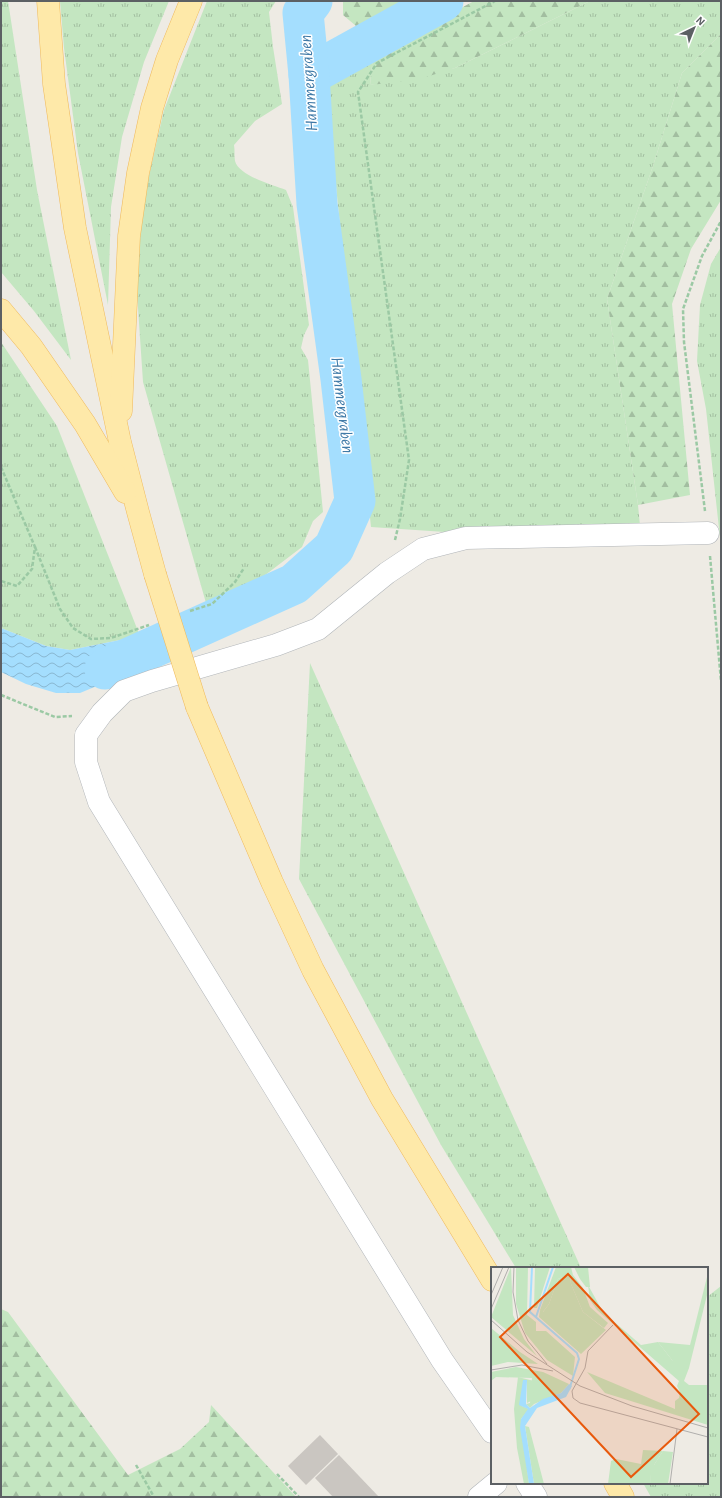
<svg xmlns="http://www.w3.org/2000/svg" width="722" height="1498" font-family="'Alegreya Sans',sans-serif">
	<defs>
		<pattern id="grass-tufts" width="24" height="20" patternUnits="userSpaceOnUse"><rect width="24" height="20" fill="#c4e6c1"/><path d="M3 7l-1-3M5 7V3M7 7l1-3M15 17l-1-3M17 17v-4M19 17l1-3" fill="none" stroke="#a2bea0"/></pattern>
		<pattern id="forest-firs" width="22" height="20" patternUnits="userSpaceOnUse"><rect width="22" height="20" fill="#c4e6c1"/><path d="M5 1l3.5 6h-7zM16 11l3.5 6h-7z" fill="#a2bea0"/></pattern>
		<pattern id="water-waves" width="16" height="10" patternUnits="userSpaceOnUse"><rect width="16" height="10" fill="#a4defe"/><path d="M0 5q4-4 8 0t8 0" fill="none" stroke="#89b7d1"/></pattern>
	</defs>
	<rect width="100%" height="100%" fill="#eeebe4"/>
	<g fill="url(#grass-tufts)">
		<polygon points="1,1 8,1 37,190 71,360 34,311 1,272"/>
		<polygon points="60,1 169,1 144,62 122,137 111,207 108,305 78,153 64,48"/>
		<path d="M207 1H276L269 12 273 47 282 104 255 121 234 145C235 150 234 156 235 161 239 176 273 185 286 190L293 207 309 325 304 335 301 348 308 360 323 512 313 521 302 547 244 591 208 610 143 382 137 293 142 206 164 110Z"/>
		<polygon points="590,1 721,1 721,34 682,73 653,166 607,299 638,505 640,526 445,532 371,527 326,88 340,72 373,56 370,85 455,68"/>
		<polygon points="721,247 721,547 706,409 697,361 700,305 711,264"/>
		<polygon points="1,342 57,426 140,636 70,650 46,646 1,628"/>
		<polygon points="310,663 581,1268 516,1268 441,1145 299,879"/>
		<polygon points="721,1286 721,1497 651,1497 643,1483 707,1483 707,1297"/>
	</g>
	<g fill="url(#forest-firs)">
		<polygon points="343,1 415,1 362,31 343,15"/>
		<polygon points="474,1 590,1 455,68 426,77 398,82 370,85 373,56"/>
		<polygon points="721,34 721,200 691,249 672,304 690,495 638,505 607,299 653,166 682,73"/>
		<polygon points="1,1309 8,1312 128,1475 180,1449 209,1422 211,1405 296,1497 1,1497"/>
	</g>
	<polygon fill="url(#water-waves)" points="1,628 46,646 70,650 140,636 150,664 80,693 56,693 26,684 1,672"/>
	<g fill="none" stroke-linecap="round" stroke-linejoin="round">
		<g stroke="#a4defe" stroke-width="41">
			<polyline points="309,75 443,1"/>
			<polyline points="105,669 294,584 334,548 355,501 341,379 317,204 309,75 303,13 312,1"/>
		</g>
	</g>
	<g fill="#cac6c1">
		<polygon points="320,1435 338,1454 306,1485 288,1466"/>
		<polygon points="339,1455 379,1497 333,1497 315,1478"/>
	</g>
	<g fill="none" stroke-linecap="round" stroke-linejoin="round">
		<defs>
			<g id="minor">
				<polyline points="492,1432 442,1360 99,802 86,762 86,735 102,713 124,691 152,681 276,645 318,629 387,573 423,549 466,538 708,533"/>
				<polyline points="527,1483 536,1497"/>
				<polyline points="479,1497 496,1483"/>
			</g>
			<g id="major">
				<polyline points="48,1 54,84 75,228 120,442 138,512 155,574"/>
				<polyline points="1,310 31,346 85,424 125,492"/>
				<polyline points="121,411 129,236 138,173 152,108 167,60 191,1"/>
				<polyline points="197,707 272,882 313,970 382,1099 492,1280"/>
				<polyline points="615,1483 623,1497"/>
			</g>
		</defs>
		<use href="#minor" stroke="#b1b5b9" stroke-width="23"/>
		<use href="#major" stroke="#f0ba5c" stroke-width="23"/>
		<g stroke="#9bc9a4" stroke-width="2.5" stroke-dasharray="4 2" stroke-linecap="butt">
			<polyline points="1,467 35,547 32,569 17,586 1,581"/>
			<polyline points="705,511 684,342 683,309 702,256 721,221"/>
			<polyline points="395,540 400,519 409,460 358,92 377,63 495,1"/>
			<polyline points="35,547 60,609 73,628 91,639 111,638 149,625"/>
			<polyline points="710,556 721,681"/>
			<polyline points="190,611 212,604 235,582 244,568"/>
			<polyline points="1,695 55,717 72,716"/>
			<polyline points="136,1465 154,1497"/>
			<polyline points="277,1474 299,1497"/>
		</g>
		<use href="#minor" stroke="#fff" stroke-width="22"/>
		<use href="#major" stroke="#fee9a9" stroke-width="22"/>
		<defs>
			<polyline id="major-bridge" points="155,574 197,707"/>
		</defs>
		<use href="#major-bridge" stroke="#f0ba5c" stroke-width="23" stroke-linecap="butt"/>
		<use href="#major-bridge" stroke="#fee9a9" stroke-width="22"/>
	</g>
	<g text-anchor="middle" stroke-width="3" stroke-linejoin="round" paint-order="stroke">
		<g font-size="17" font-style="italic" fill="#3f7aa7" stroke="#fff">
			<text transform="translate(308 83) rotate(-94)" y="6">Hammergraben</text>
			<text transform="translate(343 405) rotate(83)" y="6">Hammergraben</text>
		</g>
	</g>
	<g transform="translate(491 1267)">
		<rect width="217" height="217" fill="#eeebe4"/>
		<path d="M20 0 22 48 33 72 46 89 0 50ZM25 0H37L36 48 45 55V64H55L84 90 82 109 56 93 34 66 25 37ZM79 7 80 17 92 45 115 63 90 87 48 50 49 43 52 45 58 37 67 12ZM97 18 112 45 150 78 167 75 181 93 198 101 193 114 198 118H217V158L114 126 96 105 184 142V134L188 131 189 125 186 119 188 114 106 43 99 33ZM0 61 29 85 47 97 17 95 0 99ZM25 100 52 105 78 117 70 126 43 137 39 141 35 137 39 136 41 111 5 110 0 114V105ZM172 184 182 185 177 217H160L158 198H163Z" fill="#c4e6c1"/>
		<path d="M44 0H59L46 41H43ZM65 0H80L82 8 92 21 99 40 117 56 113 61 92 45 80 17 79 7 67 12 58 37 51 46 49 43ZM83 0H97L99 20H95L89 12ZM217 6V24L198 101 193 102 181 93 167 75 199 78ZM27 110 43 114 42 133 36 136V113L31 139 38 142 30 152 38 217H33L26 181 23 142ZM34 159 38 160 53 217H43ZM152 183 172 184 163 198H159L160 217H117L120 194 125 192 150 197Z" fill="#c4e6c1"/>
		<path d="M32 113H36L35 137 39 141 52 132 70 126 78 117 81 119 75 130 46 141 34 159 43 217H38L29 161 30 152 37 142 28 138Z" fill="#a4defe"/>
		<path fill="none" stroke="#a4defe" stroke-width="2" d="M41 0 39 45 86 86 88 92 78 123M45 50 62 0"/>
		<path fill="none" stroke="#b0afad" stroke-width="1" d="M23 0 22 25 27 53 37 74 56 97M0 28 12 0M0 42 18 0M0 53 36 85 89 119 141 139 217 161M122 58 97 84 94 101 81 124 82 131 89 136 217 170M0 103 31 98 62 104M179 217 186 162"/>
		<path fill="#e8590c" fill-opacity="0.15" stroke="#e8590c" stroke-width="2" d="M77 7 208 147 140 210 9 70Z"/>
		<rect width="217" height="217" fill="none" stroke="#5c6064" stroke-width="2"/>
	</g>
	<rect width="722" height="1498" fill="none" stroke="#5c6064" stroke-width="4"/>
	<g transform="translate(694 28) rotate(43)" stroke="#ffffff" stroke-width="3" paint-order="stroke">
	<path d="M0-3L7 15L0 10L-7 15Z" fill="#5c6064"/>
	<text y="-6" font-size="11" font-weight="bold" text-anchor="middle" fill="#5c6064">N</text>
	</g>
</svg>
